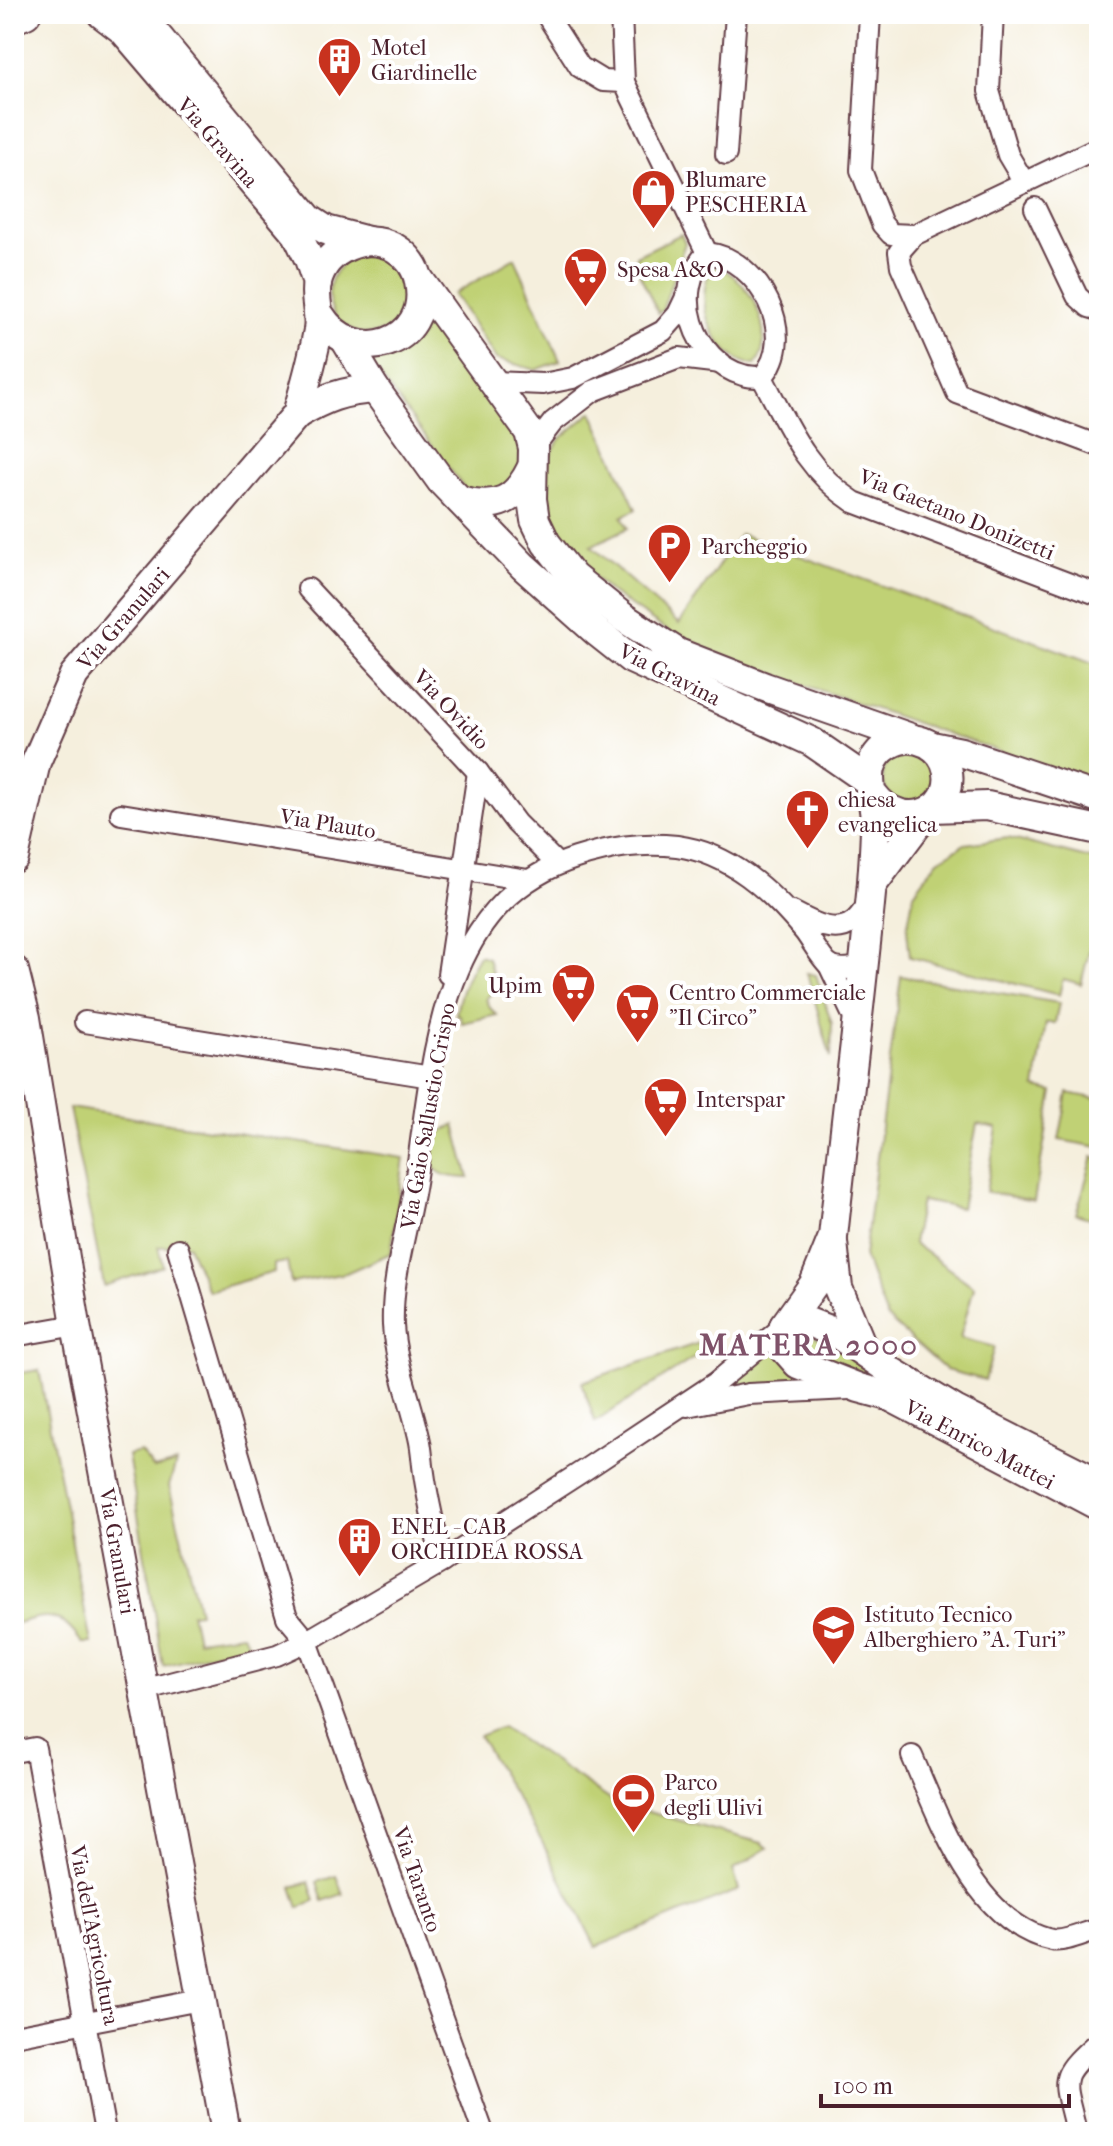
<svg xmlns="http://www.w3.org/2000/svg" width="1113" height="2146" font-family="'IM FELL French Canon',serif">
	<rect width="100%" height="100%" fill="#fff"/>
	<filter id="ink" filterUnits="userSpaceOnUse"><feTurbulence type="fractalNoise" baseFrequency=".0125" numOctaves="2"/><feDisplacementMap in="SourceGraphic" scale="16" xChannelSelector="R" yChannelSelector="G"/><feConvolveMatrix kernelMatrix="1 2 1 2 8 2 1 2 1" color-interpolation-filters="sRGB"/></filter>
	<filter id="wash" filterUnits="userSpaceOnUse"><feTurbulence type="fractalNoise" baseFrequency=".006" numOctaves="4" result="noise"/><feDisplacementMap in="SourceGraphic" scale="32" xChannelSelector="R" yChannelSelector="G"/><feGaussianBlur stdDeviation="1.8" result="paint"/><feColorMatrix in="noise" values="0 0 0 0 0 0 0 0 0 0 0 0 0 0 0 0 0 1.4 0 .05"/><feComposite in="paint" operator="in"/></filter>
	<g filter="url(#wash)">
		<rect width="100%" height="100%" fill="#f5efdd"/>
		<g fill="#c0d174" stroke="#857850" stroke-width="2">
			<polygon points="681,234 685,243 662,311 658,313 633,260 637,258 636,256"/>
			<circle cx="369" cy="294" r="40"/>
			<polygon points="515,258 560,361 536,370 496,359 454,294"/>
			<path d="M713 267C749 271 779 338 755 365 715 361 690 299 713 267Z"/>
			<polygon points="428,303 522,437 520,466 502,489 467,492 363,353"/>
			<polygon points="592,412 636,509 622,517 628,528 591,546 679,624 740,534 1099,665 1099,785 690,646 613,594 578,563 560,540 552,523 543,483 550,456 559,440"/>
			<circle cx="909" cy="777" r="26"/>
			<polygon points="1008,838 1099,861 1099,911 1081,984 1063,979 1059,995 910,957 907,929 914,893 938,860 965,844"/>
			<path d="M479 955 488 958 496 988 486 999 490 1008 497 1015 462 1023 460 1015H456C459 993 467 974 479 955Z"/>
			<polygon points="807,973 816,975 832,1024 831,1058"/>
			<polygon points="901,976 1059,1003 1055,1023 1046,1023 1035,1088 1053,1092 1034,1201 986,1192 997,1128 977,1124 961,1208 921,1201 913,1243 974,1287 960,1338 994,1347 985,1380 946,1370 887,1318 864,1256"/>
			<polygon points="1068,1093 1099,1099 1099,1147 1059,1140"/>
			<polygon points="69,1108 404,1158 391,1253 346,1273 291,1283 287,1262 274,1264 274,1272 208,1291 188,1245 158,1247 163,1266 104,1286"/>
			<path d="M455 1125 469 1178C454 1177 441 1178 432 1165L433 1153 441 1132Z"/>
			<polygon points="1093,1157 1099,1159 1099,1221 1076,1214"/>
			<polygon points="806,1331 935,1405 803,1357 792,1332"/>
			<polygon points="774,1340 831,1384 703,1397"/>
			<polygon points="705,1341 709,1348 595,1422 582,1382"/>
			<path d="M39 1370 91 1643H82C60 1612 49 1613 14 1624V1374Z"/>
			<polygon points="140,1452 154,1469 176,1463 169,1486 199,1612 191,1613 197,1640 242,1634 249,1644 163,1666 128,1455"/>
			<polygon points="502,1727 615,1803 762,1843 768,1848 733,1870 739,1890 596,1947 541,1840 479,1736"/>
			<polygon points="336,1876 343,1894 323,1901 317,1882"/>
			<polygon points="309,1882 315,1900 299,1908 292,1887"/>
		</g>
	</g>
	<g filter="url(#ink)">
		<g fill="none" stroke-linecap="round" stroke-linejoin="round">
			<defs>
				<g id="street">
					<polyline points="546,14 580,67 603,81 624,82"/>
					<polyline points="621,14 624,82 707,253"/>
					<polyline points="870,14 861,170 882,224 891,234 914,235"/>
					<polyline points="993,14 989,91 1008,155 1024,182"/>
					<polyline points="1099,147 914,235 899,252 901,266 957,393 1099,446"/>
					<polyline points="726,154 736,14"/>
					<polyline points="1035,208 1077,296 1089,307 1099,310"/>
					<path d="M707 253C759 258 800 336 762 377 756 377 749 377 743 375 693 361 670 290 707 253Z"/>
					<path d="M762 377C788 426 806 471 854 502L1099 595"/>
					<polyline points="494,382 543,384 573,378 663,331 678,314 687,295"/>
					<polyline points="533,448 553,422 593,391 679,358 721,363"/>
					<polyline points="308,589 478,772 516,823 557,864"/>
					<polyline points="121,814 528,880"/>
					<path d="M793 912C810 921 834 936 853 922 859 918 865 908 870 902"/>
					<polyline points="829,965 856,1022"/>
					<polyline points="448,974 478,772"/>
					<polyline points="85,1022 431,1077"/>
					<polyline points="178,1249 287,1617 307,1641 483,2132"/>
					<polyline points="14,1336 76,1325"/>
					<polyline points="687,1406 748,1394 850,1389"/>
					<path d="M442 1562C436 1532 428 1503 424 1473 422 1461 422 1449 419 1437 411 1401 395 1362 393 1325 391 1276 409 1225 416 1176 434 1056 439 902 576 858 610 847 641 842 677 846 730 853 771 891 804 931 810 938 822 960 829 965 838 972 854 968 864 966"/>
					<polyline points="143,1690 277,1655 307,1641 442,1562 583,1471 717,1382 784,1326"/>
					<polyline points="14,1752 35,1748 105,2132"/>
					<path d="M912 1756C940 1820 975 1923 1052 1940 1064 1943 1086 1932 1099 1929"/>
					<polyline points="14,2036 200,2000"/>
					<path d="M1076 2132C1064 2077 1055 2080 1099 2041"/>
				</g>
				<g id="secondary">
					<polyline points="102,14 123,30 297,234 309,259 317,283"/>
					<polyline points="139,14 309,219 326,230 368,241"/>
					<polyline points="14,19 26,14"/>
					<polyline points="419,279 529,432 533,448 532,499 535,520 546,543 573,577 624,618 678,653 765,687 911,738"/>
					<polyline points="346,341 375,389 441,481 523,566 597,632 631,659 812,742 870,782"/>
					<path d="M297 414C325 398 342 391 375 389"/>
					<path d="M460 500C497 510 516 501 532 467"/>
					<polyline points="932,746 961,752 1099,798"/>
					<polyline points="933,808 987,806 1099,830"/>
					<path d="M14 858 36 762 74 675 297 414C305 386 313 359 318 330 321 314 313 299 317 282 325 249 365 231 395 248 407 255 417 268 419 282 432 343 354 370 320 315"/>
					<polyline points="872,885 927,812"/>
					<polyline points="14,970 26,1018 76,1325 226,2132"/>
					<polyline points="833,1242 838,1288 864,1351"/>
					<path d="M784 1326 814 1284 833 1237C845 1123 860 1009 871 894 873 870 875 846 875 822 875 804 867 784 871 768 876 748 898 735 918 740 930 743 940 751 945 762 963 806 906 838 873 794"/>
					<polyline points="784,1326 782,1346 798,1364 859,1388 889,1396 1099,1506"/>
					<polyline points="784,1326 808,1322 836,1333 892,1372 955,1410 1099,1483"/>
				</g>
			</defs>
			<use href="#street" stroke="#643e46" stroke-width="24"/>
			<use href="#secondary" stroke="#643e46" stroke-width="32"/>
			<use href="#street" stroke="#fff" stroke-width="20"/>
			<use href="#secondary" stroke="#fff" stroke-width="28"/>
		</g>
	</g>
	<defs>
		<symbol id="building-pin" viewBox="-11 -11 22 30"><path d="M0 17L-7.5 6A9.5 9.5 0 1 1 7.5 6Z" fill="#c8321e" stroke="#fff"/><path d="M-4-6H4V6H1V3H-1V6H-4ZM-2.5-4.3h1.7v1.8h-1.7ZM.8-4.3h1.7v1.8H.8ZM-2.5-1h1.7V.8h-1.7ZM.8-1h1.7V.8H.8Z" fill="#fff"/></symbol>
		<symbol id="shop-pin" viewBox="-11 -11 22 30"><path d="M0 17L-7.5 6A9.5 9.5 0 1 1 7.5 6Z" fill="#c8321e" stroke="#fff"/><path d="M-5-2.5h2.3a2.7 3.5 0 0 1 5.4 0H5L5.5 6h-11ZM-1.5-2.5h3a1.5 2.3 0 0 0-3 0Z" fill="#fff"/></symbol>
		<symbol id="supermarket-pin" viewBox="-11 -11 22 30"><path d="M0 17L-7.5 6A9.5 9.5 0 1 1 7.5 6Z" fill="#c8321e" stroke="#fff"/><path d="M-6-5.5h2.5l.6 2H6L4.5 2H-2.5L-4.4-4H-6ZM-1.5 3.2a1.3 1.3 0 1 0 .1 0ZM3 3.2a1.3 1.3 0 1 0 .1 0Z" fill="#fff"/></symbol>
		<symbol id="parking-pin" viewBox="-11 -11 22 30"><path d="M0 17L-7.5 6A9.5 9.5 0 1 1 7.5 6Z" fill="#c8321e" stroke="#fff"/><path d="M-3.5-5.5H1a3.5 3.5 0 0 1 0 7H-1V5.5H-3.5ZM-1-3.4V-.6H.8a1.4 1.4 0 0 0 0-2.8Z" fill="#fff"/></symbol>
		<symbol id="church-pin" viewBox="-11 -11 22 30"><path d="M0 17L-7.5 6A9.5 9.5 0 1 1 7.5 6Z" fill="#c8321e" stroke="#fff"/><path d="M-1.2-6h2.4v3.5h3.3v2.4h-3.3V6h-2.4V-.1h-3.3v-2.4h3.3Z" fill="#fff"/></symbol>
		<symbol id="school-pin" viewBox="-11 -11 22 30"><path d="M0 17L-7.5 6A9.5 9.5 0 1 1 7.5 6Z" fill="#c8321e" stroke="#fff"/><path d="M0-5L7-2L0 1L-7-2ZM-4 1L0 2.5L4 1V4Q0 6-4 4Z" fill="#fff"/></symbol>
		<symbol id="stadium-pin" viewBox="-11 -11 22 30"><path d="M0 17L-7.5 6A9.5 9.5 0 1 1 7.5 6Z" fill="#c8321e" stroke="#fff"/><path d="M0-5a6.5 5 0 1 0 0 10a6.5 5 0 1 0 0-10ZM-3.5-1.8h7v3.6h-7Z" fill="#fff"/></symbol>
	</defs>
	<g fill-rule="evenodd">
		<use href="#building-pin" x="314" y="34" width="51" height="69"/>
		<use href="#shop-pin" x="628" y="166" width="51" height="69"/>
		<use href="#supermarket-pin" x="560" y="244" width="51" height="69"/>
		<use href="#parking-pin" x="644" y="520" width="51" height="69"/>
		<use href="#church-pin" x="782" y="786" width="51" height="69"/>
		<use href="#supermarket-pin" x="548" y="960" width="51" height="69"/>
		<use href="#supermarket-pin" x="612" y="980" width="51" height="69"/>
		<use href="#supermarket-pin" x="640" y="1074" width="51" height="69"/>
		<use href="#building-pin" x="334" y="1514" width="51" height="69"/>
		<use href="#school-pin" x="808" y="1602" width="51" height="69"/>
		<use href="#stadium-pin" x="608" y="1770" width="51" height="69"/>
	</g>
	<g text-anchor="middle" stroke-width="8" stroke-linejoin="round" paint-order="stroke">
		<g font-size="22" fill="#4a1f2b" stroke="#fff" text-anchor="start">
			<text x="371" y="55">Motel<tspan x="371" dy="25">Giardinelle</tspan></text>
			<text x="685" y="187">Blumare<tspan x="685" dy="25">PESCHERIA</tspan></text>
			<text x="617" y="277">Spesa A&amp;O</text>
			<text x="701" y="554">Parcheggio</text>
			<text x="838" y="807">chiesa<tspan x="838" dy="25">evangelica</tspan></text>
			<text x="542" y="993" text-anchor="end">Upim</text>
			<text x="669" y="1000">Centro Commerciale<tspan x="669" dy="25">"Il Circo"</tspan></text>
			<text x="696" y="1107">Interspar</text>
			<text x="391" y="1534">ENEL - CAB<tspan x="391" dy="25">ORCHIDEA ROSSA</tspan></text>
			<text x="864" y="1622">Istituto Tecnico<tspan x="864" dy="25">Alberghiero "A. Turi"</tspan></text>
			<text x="664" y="1790">Parco<tspan x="664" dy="25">degli Ulivi</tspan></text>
		</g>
		<g font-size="22" fill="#4a1f2b" stroke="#fff">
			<text transform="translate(218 142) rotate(49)" y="8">Via Gravina</text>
			<text transform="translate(957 514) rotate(22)" y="8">Via Gaetano Donizetti</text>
			<text transform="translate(123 618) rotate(-49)" y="8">Via Granulari</text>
			<text transform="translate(670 674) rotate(27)" y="8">Via Gravina</text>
			<text transform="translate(452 709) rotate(47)" y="8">Via Ovidio</text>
			<text transform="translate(328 823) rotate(9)" y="8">Via Plauto</text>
			<text transform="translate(427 1116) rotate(-80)" y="8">Via Gaio Sallustio Crispo</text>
			<text transform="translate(980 1444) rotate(28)" y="8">Via Enrico Mattei</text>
			<text transform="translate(118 1551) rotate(80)" y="8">Via Granulari</text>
			<text transform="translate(418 1879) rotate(71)" y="8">Via Taranto</text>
			<text transform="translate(95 1935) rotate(79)" y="8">Via dell'Agricoltura</text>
		</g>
		<g font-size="30" font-weight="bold" letter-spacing="2" fill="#7f5269" stroke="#fff">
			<text x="809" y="1355">MATERA 2000</text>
		</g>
	</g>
	<rect width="1113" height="2146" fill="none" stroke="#fff" stroke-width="48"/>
	<path d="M821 2094v12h248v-12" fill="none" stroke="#4a1f2b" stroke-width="4"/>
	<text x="833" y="2094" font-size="24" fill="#4a1f2b" stroke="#ffffff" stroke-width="6" paint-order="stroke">100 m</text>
</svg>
